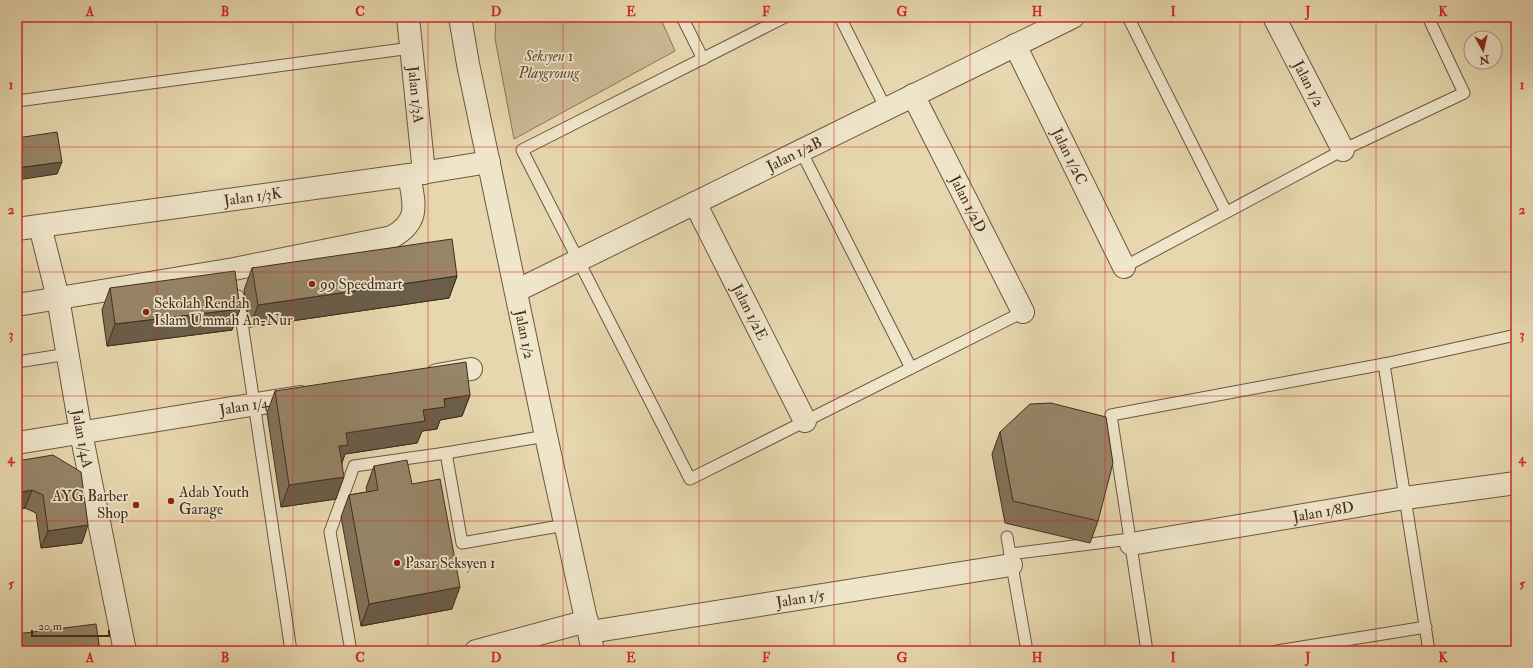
<svg xmlns="http://www.w3.org/2000/svg" width="1533" height="668" font-family="'IM FELL Double Pica',serif">
	<rect width="100%" height="100%" fill="#e7d7ae"/>
	<filter id="stains"><feTurbulence type="fractalNoise" baseFrequency=".005" numOctaves="4"/><feColorMatrix values="0 0 0 0 .2 0 0 0 0 .09 0 0 0 0 .02 0 0 0 .5 -.17"/></filter>
	<radialGradient id="worn" r=".72"><stop offset=".6" stop-color="#630" stop-opacity="0"/><stop offset="1" stop-color="#630" stop-opacity=".3"/></radialGradient>
	<polygon fill="#cbba95" stroke="#867459" points="496,17 660,17 675,51 514,139 495,39"/>
	<g fill="none" stroke-linecap="round" stroke-linejoin="round">
		<defs>
			<g id="service">
				<polyline points="682,17 703,59"/>
				<polyline points="785,17 522,150 690,479 1023,312"/>
				<polyline points="840,17 886,109"/>
				<polyline points="1128,17 1226,212"/>
				<polyline points="17,101 411,48"/>
				<polyline points="801,151 911,368"/>
				<polyline points="1124,267 1343,150 1464,93 1428,17"/>
				<polyline points="238,296 291,651"/>
				<polyline points="17,362 68,354"/>
				<polyline points="1384,364 1429,651"/>
				<polyline points="446,453 546,436"/>
				<polyline points="1007,537 1027,651"/>
				<polyline points="1010,554 1130,539"/>
				<polyline points="351,651 330,532 354,466 446,453 462,543 565,525"/>
				<polyline points="1147,651 1111,415 1384,364 1516,335"/>
				<polyline points="1277,651 1426,627"/>
			</g>
			<g id="minor">
				<path id="s1" d="M408 17 424 173"/>
				<path id="s2" d="M1274 17 1343 150"/>
				<path id="s3" d="M1015 45 1124 267"/>
				<path id="s4" d="M913 95 1023 312"/>
				<path id="s5" d="M695 203 805 421"/>
				<path id="s6" d="M40 226 58 298 81 433 125 651"/>
				<path id="s7" d="M17 229 409 175 489 162"/>
				<path id="s8" d="M516 291 1073 17"/>
				<path d="M17 305 234 269 392 237C421 221 414 203 409 175"/>
				<polyline points="437,375 471,369"/>
				<path id="s9" d="M17 443 300 397"/>
				<path id="s10" d="M1131 544 1405 498 1516 483"/>
				<path id="s11" d="M590 632 1011 565"/>
				<polyline points="476,651 587,621"/>
			</g>
			<g id="tertiary">
				<path id="s12" d="M460 17 468 64 546 436 593 651"/>
			</g>
		</defs>
		<use href="#service" stroke="#6a5841" stroke-width="13"/>
		<use href="#minor" stroke="#6a5841" stroke-width="24"/>
		<use href="#tertiary" stroke="#6a5841" stroke-width="24"/>
		<use href="#service" stroke="#efe5ca" stroke-width="11"/>
		<use href="#minor" stroke="#efe5ca" stroke-width="22"/>
		<use href="#tertiary" stroke="#efe5ca" stroke-width="22"/>
	</g>
	<g fill="#827259" stroke="#412d1d">
		<polygon points="252,268 457,276 449,298 250,327 244,290"/>
		<polygon points="110,288 240,309 232,330 107,346 102,310"/>
		<polygon points="275,391 470,395 462,416 440,420 437,429 422,431 417,443 345,454 342,463 336,499 281,507 267,413"/>
		<polygon points="1000,432 1098,521 1090,543 1005,523 992,454"/>
		<polygon points="17,461 82,543 41,548 36,513 25,508 17,509"/>
		<polygon points="374,466 412,484 452,609 361,626 341,517 349,495 367,492 366,488"/>
	</g>
	<g fill="#6a5d49" stroke="#412d1d">
		<polygon points="62,162 57,174 17,180 17,168"/>
		<polygon points="457,276 449,298 250,327 258,305"/>
		<polygon points="240,309 232,330 107,346 115,324"/>
		<polygon points="470,395 462,416 440,420 437,429 422,431 417,443 345,454 340,467 339,446 346,433 423,410 444,399"/>
		<polygon points="344,477 336,499 281,507 289,485"/>
		<polygon points="32,490 25,508 17,509 17,493"/>
		<polygon points="88,525 82,543 41,548 48,531"/>
		<polygon points="460,587 452,609 361,626 369,604"/>
	</g>
	<g fill="#978568" stroke="#412d1d">
		<polygon points="57,132 62,162 17,168 17,138"/>
		<polygon points="452,239 457,276 258,305 252,268"/>
		<polygon points="235,271 240,309 115,324 110,288"/>
		<polygon points="466,362 470,395 444,399 445,407 423,410 425,421 346,433 348,445 339,446 344,477 289,485 275,391"/>
		<polygon points="1051,403 1106,417 1113,463 1098,521 1013,501 1000,432 1030,404"/>
		<polygon points="53,455 81,472 88,525 48,531 43,495 32,490 17,493 17,461"/>
		<polygon points="407,460 412,484 440,479 460,587 369,604 349,495 378,490 374,466"/>
		<polygon points="96,624 100,651 17,651 17,634"/>
	</g>
	<path fill="none" stroke="#d62828" stroke-width="1" stroke-opacity="0.55" d="M157 17V651M293 17V651M428 17V651M563 17V651M699 17V651M834 17V651M970 17V651M1105 17V651M1240 17V651M1376 17V651M17 147H1516M17 272H1516M17 396H1516M17 521H1516"/>
	<g fill="#8f2418" stroke="#efe5ca" stroke-width="1.5">
		<circle cx="312" cy="284" r="4"/>
		<circle cx="146" cy="312" r="4"/>
		<circle cx="171" cy="501" r="4"/>
		<circle cx="136" cy="505" r="4"/>
		<circle cx="397" cy="563" r="4"/>
	</g>
	<g text-anchor="middle" stroke-width="3.5" stroke-linejoin="round" paint-order="stroke">
		<g font-size="15" font-style="italic" fill="#5d4935" stroke="#efe5ca">
			<text x="549" y="61">Seksyen 1<tspan x="549" dy="17">Playgroung</tspan></text>
		</g>
		<g font-size="15" fill="#412d1d" stroke="#efe5ca">
			<text dy="5" stroke="none"><textPath href="#s2" startOffset="75">Jalan 1/2</textPath></text>
			<text dy="5" stroke="none"><textPath href="#s1" startOffset="78">Jalan 1/3A</textPath></text>
			<text dy="5" stroke="none"><textPath href="#s8" startOffset="310">Jalan 1/2B</textPath></text>
			<text dy="5" stroke="none"><textPath href="#s3" startOffset="124">Jalan 1/2C</textPath></text>
			<text dy="5" stroke="none"><textPath href="#s7" startOffset="238">Jalan 1/3K</textPath></text>
			<text dy="5" stroke="none"><textPath href="#s4" startOffset="122">Jalan 1/2D</textPath></text>
			<text dy="5" stroke="none"><textPath href="#s5" startOffset="122">Jalan 1/2E</textPath></text>
			<text dy="5" stroke="none"><textPath href="#s12" startOffset="324">Jalan 1/2</textPath></text>
			<text dy="5" stroke="none"><textPath href="#s9" startOffset="230">Jalan 1/4</textPath></text>
			<text dy="5" stroke="none"><textPath href="#s6" startOffset="217">Jalan 1/4A</textPath></text>
			<text dy="5" stroke="none"><textPath href="#s10" startOffset="195">Jalan 1/8D</textPath></text>
			<text dy="5" stroke="none"><textPath href="#s11" startOffset="213">Jalan 1/5</textPath></text>
		</g>
		<g font-size="15" fill="#412d1d" stroke="#efe5ca" text-anchor="start">
			<text x="320" y="289">99 Speedmart</text>
			<text x="154" y="308">Sekolah Rendah<tspan x="154" dy="17">Islam Ummah An-Nur</tspan></text>
			<text x="179" y="497">Adab Youth<tspan x="179" dy="17">Garage</tspan></text>
			<text x="128" y="501" text-anchor="end">AYG Barber<tspan x="128" dy="17">Shop</tspan></text>
			<text x="405" y="568">Pasar Seksyen 1</text>
		</g>
	</g>
	<rect width="1533" height="668" fill="none" stroke="#e7d7ae" stroke-width="44"/>
	<g transform="translate(1483 50) rotate(172)"><circle r="19" fill="#efe5ca" stroke="#a99b85"/>
	<path d="M0-3L7 15L0 10L-7 15Z" fill="#8f2418"/>
	<text y="-6" font-size="11" font-weight="bold" text-anchor="middle" fill="#412d1d">N</text>
	</g>
	<path d="M32 630v6h77v-6" fill="none" stroke="#412d1d" stroke-width="2"/>
	<text x="38" y="630" font-size="12" fill="#412d1d" stroke="#efe5ca" stroke-width="3" paint-order="stroke">20 m</text>
	<rect x="22" y="22" width="1489" height="624" fill="none" stroke="#d62828" stroke-width="1.5"/>
	<g font-size="13" text-anchor="middle" font-weight="bold" fill="#d62828">
		<text x="90" y="16">A</text>
		<text x="225" y="16">B</text>
		<text x="360" y="16">C</text>
		<text x="496" y="16">D</text>
		<text x="631" y="16">E</text>
		<text x="766" y="16">F</text>
		<text x="902" y="16">G</text>
		<text x="1037" y="16">H</text>
		<text x="1173" y="16">I</text>
		<text x="1308" y="16">J</text>
		<text x="1443" y="16">K</text>
		<text x="11" y="89">1</text>
		<text x="1522" y="89">1</text>
		<text x="11" y="214">2</text>
		<text x="1522" y="214">2</text>
		<text x="11" y="339">3</text>
		<text x="1522" y="339">3</text>
		<text x="11" y="463">4</text>
		<text x="1522" y="463">4</text>
		<text x="11" y="588">5</text>
		<text x="1522" y="588">5</text>
		<text x="90" y="662">A</text>
		<text x="225" y="662">B</text>
		<text x="360" y="662">C</text>
		<text x="496" y="662">D</text>
		<text x="631" y="662">E</text>
		<text x="766" y="662">F</text>
		<text x="902" y="662">G</text>
		<text x="1037" y="662">H</text>
		<text x="1173" y="662">I</text>
		<text x="1308" y="662">J</text>
		<text x="1443" y="662">K</text>
	</g>
	<rect width="100%" height="100%" filter="url(#stains)"/>
	<rect width="100%" height="100%" fill="url(#worn)"/>
</svg>
